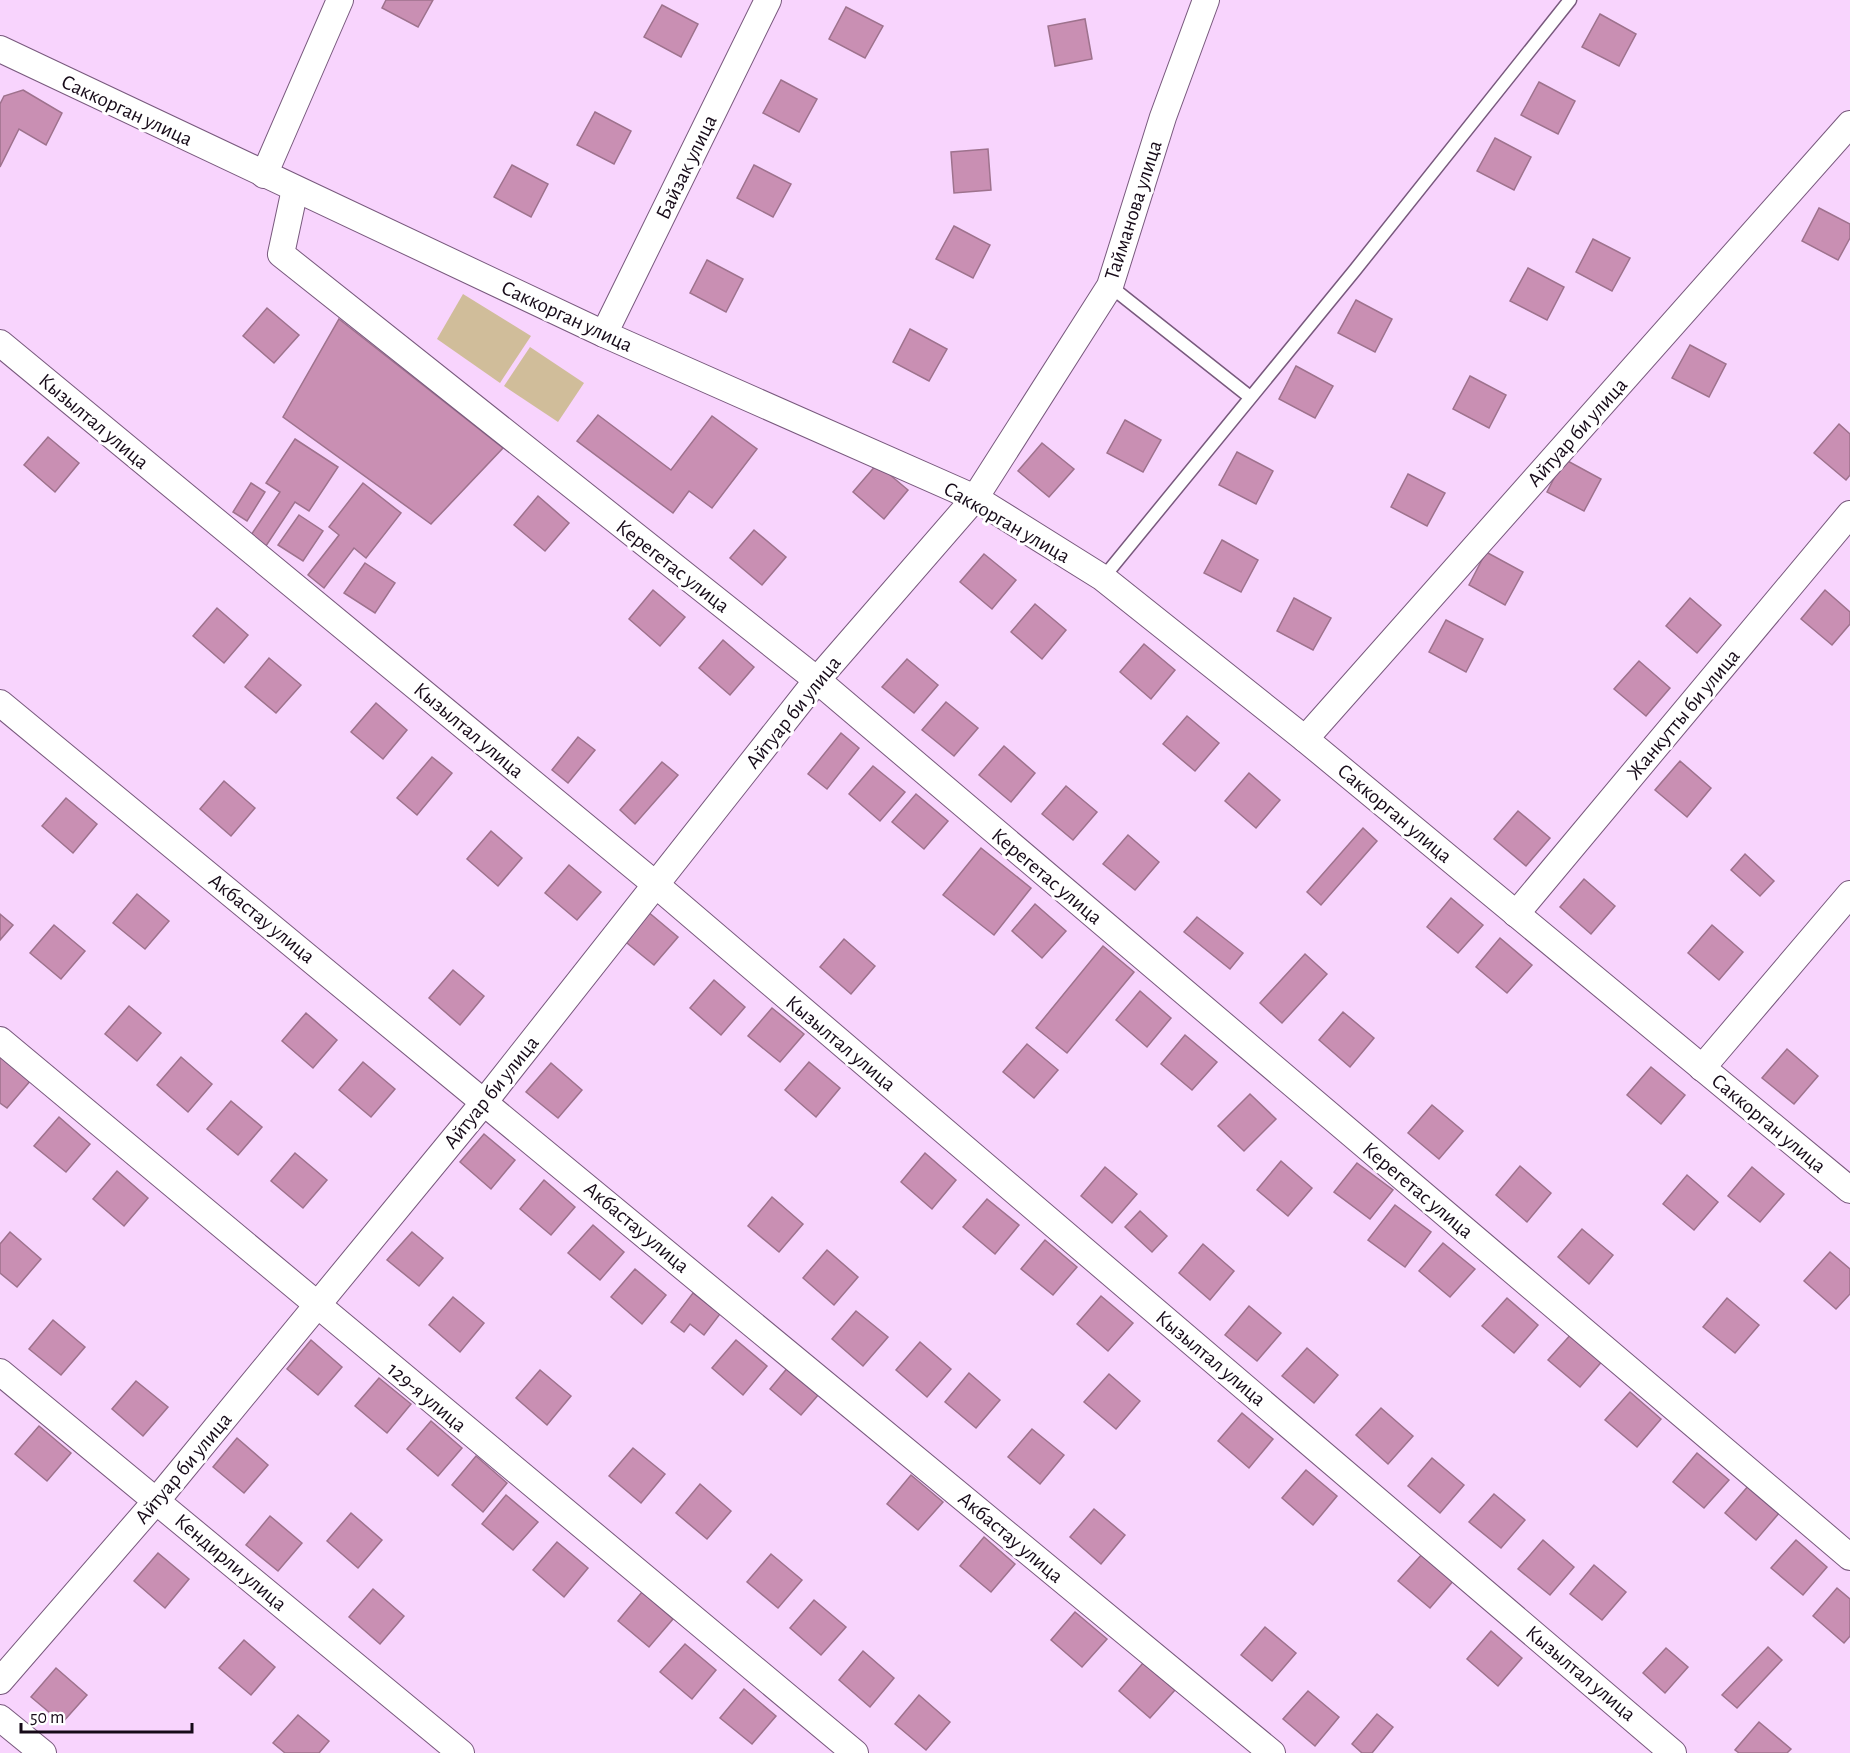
<svg xmlns="http://www.w3.org/2000/svg" width="1850" height="1753" font-family="'Alegreya Sans',sans-serif">
	<rect width="100%" height="100%" fill="#f8d4fd"/>
	<g fill="#d0bd9a">
		<polygon points="463,294 531,336 500,383 437,339"/>
		<polygon points="530,347 584,383 558,422 504,386"/>
	</g>
	<g fill="#c98fb3" stroke="#9e728d" stroke-width="1.5">
		<polygon points="386,0 433,0 418,27 382,8"/>
		<polygon points="662,5 698,24 681,57 644,37"/>
		<polygon points="846,7 883,26 865,58 829,39"/>
		<polygon points="1600,14 1636,34 1619,66 1582,47"/>
		<polygon points="1085,19 1092,59 1055,66 1048,26"/>
		<polygon points="781,80 817,99 799,132 763,113"/>
		<polygon points="1539,82 1575,101 1558,134 1521,115"/>
		<polygon points="23,90 62,113 46,145 19,129 0,167 0,104 4,96"/>
		<polygon points="595,112 631,131 614,164 577,145"/>
		<polygon points="1495,138 1531,157 1514,190 1477,171"/>
		<polygon points="988,149 991,190 954,193 951,152"/>
		<polygon points="512,165 548,184 531,217 494,197"/>
		<polygon points="754,165 791,184 773,217 737,198"/>
		<polygon points="1819,208 1850,224 1850,238 1838,260 1802,241"/>
		<polygon points="954,226 990,245 973,278 936,259"/>
		<polygon points="1593,239 1630,258 1612,291 1576,272"/>
		<polygon points="707,260 743,279 726,312 690,293"/>
		<polygon points="1528,268 1564,287 1547,320 1510,301"/>
		<polygon points="1356,300 1392,319 1375,352 1338,333"/>
		<polygon points="267,308 299,335 274,363 243,336"/>
		<polygon points="339,319 503,448 431,524 283,417"/>
		<polygon points="910,329 947,349 929,381 893,362"/>
		<polygon points="1690,345 1726,364 1709,397 1672,378"/>
		<polygon points="1296,366 1333,386 1315,418 1279,399"/>
		<polygon points="1470,376 1506,395 1489,428 1453,409"/>
		<polygon points="598,415 671,470 712,416 757,449 712,508 689,491 673,513 577,441"/>
		<polygon points="1125,420 1161,440 1143,472 1107,453"/>
		<polygon points="1839,424 1850,434 1850,475 1846,480 1814,453"/>
		<polygon points="48,437 79,463 55,492 24,465"/>
		<polygon points="295,439 338,467 309,511 295,502 264,549 249,538 280,492 266,483"/>
		<polygon points="1042,443 1074,469 1049,497 1018,471"/>
		<polygon points="1237,452 1273,471 1256,504 1219,485"/>
		<polygon points="1564,459 1601,479 1584,511 1547,492"/>
		<polygon points="877,464 908,490 884,519 853,492"/>
		<polygon points="1408,474 1445,493 1427,526 1391,507"/>
		<polygon points="251,483 265,492 247,521 233,512"/>
		<polygon points="363,483 401,513 366,558 354,548 324,588 308,575 339,535 329,527"/>
		<polygon points="538,496 569,523 545,551 514,525"/>
		<polygon points="299,515 323,531 303,561 278,545"/>
		<polygon points="754,530 786,557 762,585 730,558"/>
		<polygon points="1222,540 1258,560 1241,592 1204,573"/>
		<polygon points="1486,552 1523,572 1505,605 1469,585"/>
		<polygon points="984,554 1016,580 992,609 960,582"/>
		<polygon points="365,563 395,583 375,613 344,593"/>
		<polygon points="653,590 685,617 660,646 629,619"/>
		<polygon points="1825,590 1850,612 1850,624 1832,645 1801,619"/>
		<polygon points="1294,598 1331,618 1313,650 1277,631"/>
		<polygon points="1690,598 1721,625 1697,653 1666,626"/>
		<polygon points="1035,604 1066,630 1042,659 1011,632"/>
		<polygon points="217,608 248,635 224,663 193,636"/>
		<polygon points="1446,620 1483,639 1466,672 1429,652"/>
		<polygon points="723,640 754,667 730,695 699,668"/>
		<polygon points="1144,644 1175,670 1151,699 1120,672"/>
		<polygon points="269,658 301,685 276,713 245,687"/>
		<polygon points="907,659 938,685 914,713 882,687"/>
		<polygon points="1639,661 1670,688 1646,716 1614,689"/>
		<polygon points="946,702 978,728 954,756 922,730"/>
		<polygon points="376,703 407,730 383,759 351,732"/>
		<polygon points="1187,716 1219,743 1195,771 1163,744"/>
		<polygon points="841,733 859,748 827,789 808,774"/>
		<polygon points="578,737 595,750 568,783 552,770"/>
		<polygon points="1004,746 1035,773 1011,802 979,775"/>
		<polygon points="432,757 452,773 417,815 397,798"/>
		<polygon points="1680,761 1711,788 1687,817 1655,790"/>
		<polygon points="662,762 678,775 635,824 620,810"/>
		<polygon points="873,766 905,792 880,821 849,794"/>
		<polygon points="1249,773 1280,800 1256,828 1225,801"/>
		<polygon points="224,781 255,808 231,836 200,809"/>
		<polygon points="1066,786 1097,812 1073,840 1042,814"/>
		<polygon points="916,794 948,821 924,849 892,822"/>
		<polygon points="66,798 97,824 73,853 42,826"/>
		<polygon points="1518,811 1550,838 1526,866 1494,839"/>
		<polygon points="1363,828 1377,841 1321,905 1307,892"/>
		<polygon points="491,831 522,858 498,886 467,859"/>
		<polygon points="1128,835 1159,862 1135,890 1103,864"/>
		<polygon points="981,848 1031,888 994,935 943,895"/>
		<polygon points="1745,854 1774,881 1760,896 1731,870"/>
		<polygon points="569,865 601,892 577,920 545,893"/>
		<polygon points="1584,879 1615,906 1591,934 1560,907"/>
		<polygon points="137,894 169,921 145,949 113,923"/>
		<polygon points="1451,898 1483,925 1458,953 1427,927"/>
		<polygon points="1035,904 1066,931 1042,958 1012,931"/>
		<polygon points="647,911 678,937 654,965 622,939"/>
		<polygon points="0,914 13,925 0,940"/>
		<polygon points="1197,917 1243,953 1230,969 1184,932"/>
		<polygon points="54,925 85,951 61,979 30,953"/>
		<polygon points="1712,925 1743,952 1719,980 1688,953"/>
		<polygon points="1500,938 1532,965 1507,993 1476,967"/>
		<polygon points="844,939 875,966 851,994 820,967"/>
		<polygon points="1103,946 1134,972 1067,1053 1036,1028"/>
		<polygon points="1305,954 1327,974 1282,1023 1260,1003"/>
		<polygon points="453,970 484,996 460,1025 429,998"/>
		<polygon points="714,980 745,1007 721,1035 690,1008"/>
		<polygon points="1140,991 1171,1018 1147,1047 1116,1020"/>
		<polygon points="129,1006 161,1033 137,1061 105,1034"/>
		<polygon points="772,1008 804,1034 780,1062 748,1036"/>
		<polygon points="1343,1012 1374,1038 1350,1067 1319,1040"/>
		<polygon points="306,1013 337,1040 313,1068 282,1041"/>
		<polygon points="1185,1035 1217,1062 1192,1090 1161,1064"/>
		<polygon points="1027,1044 1058,1070 1034,1098 1003,1072"/>
		<polygon points="1787,1049 1818,1076 1794,1104 1762,1078"/>
		<polygon points="0,1054 31,1080 7,1108 0,1103"/>
		<polygon points="181,1057 212,1084 188,1112 157,1085"/>
		<polygon points="363,1062 395,1089 371,1117 339,1090"/>
		<polygon points="809,1062 840,1088 816,1117 785,1090"/>
		<polygon points="551,1063 582,1090 558,1118 526,1092"/>
		<polygon points="1651,1067 1685,1095 1661,1124 1627,1095"/>
		<polygon points="1250,1094 1276,1119 1244,1151 1218,1126"/>
		<polygon points="231,1101 262,1127 238,1155 207,1129"/>
		<polygon points="1432,1105 1463,1131 1439,1159 1408,1133"/>
		<polygon points="59,1117 90,1144 66,1172 34,1146"/>
		<polygon points="484,1134 515,1160 491,1189 460,1162"/>
		<polygon points="295,1153 327,1180 303,1208 271,1181"/>
		<polygon points="925,1153 956,1180 932,1209 901,1182"/>
		<polygon points="1281,1161 1312,1188 1288,1216 1257,1190"/>
		<polygon points="1357,1163 1393,1190 1370,1219 1334,1192"/>
		<polygon points="1520,1166 1551,1193 1527,1222 1496,1195"/>
		<polygon points="1105,1167 1137,1194 1112,1223 1081,1196"/>
		<polygon points="1752,1167 1784,1194 1760,1222 1728,1196"/>
		<polygon points="117,1171 148,1198 124,1226 93,1199"/>
		<polygon points="1687,1175 1718,1202 1694,1230 1663,1204"/>
		<polygon points="544,1180 575,1207 551,1235 520,1209"/>
		<polygon points="772,1197 803,1224 779,1252 748,1226"/>
		<polygon points="987,1199 1019,1225 995,1254 963,1227"/>
		<polygon points="1395,1205 1431,1232 1405,1267 1368,1240"/>
		<polygon points="1140,1211 1167,1236 1152,1252 1125,1227"/>
		<polygon points="593,1225 624,1252 600,1280 568,1253"/>
		<polygon points="1582,1229 1613,1255 1589,1284 1558,1257"/>
		<polygon points="10,1232 41,1259 17,1287 0,1273 0,1244"/>
		<polygon points="412,1232 443,1258 419,1286 387,1260"/>
		<polygon points="1045,1240 1077,1267 1053,1295 1021,1269"/>
		<polygon points="1443,1243 1475,1269 1450,1297 1419,1271"/>
		<polygon points="1203,1244 1234,1271 1210,1300 1179,1273"/>
		<polygon points="827,1250 858,1277 834,1305 803,1278"/>
		<polygon points="1830,1252 1850,1269 1850,1294 1836,1309 1804,1281"/>
		<polygon points="635,1269 666,1295 642,1324 611,1297"/>
		<polygon points="693,1293 720,1314 704,1335 690,1324 684,1332 671,1322"/>
		<polygon points="1101,1296 1133,1323 1108,1351 1077,1324"/>
		<polygon points="453,1297 484,1323 460,1352 429,1325"/>
		<polygon points="1507,1298 1538,1325 1514,1353 1482,1326"/>
		<polygon points="1727,1298 1759,1325 1735,1353 1703,1327"/>
		<polygon points="1249,1306 1281,1333 1257,1361 1225,1335"/>
		<polygon points="856,1311 888,1337 863,1366 832,1339"/>
		<polygon points="53,1320 85,1347 61,1375 29,1349"/>
		<polygon points="1573,1332 1604,1359 1580,1387 1548,1360"/>
		<polygon points="311,1340 342,1367 318,1395 287,1369"/>
		<polygon points="736,1340 767,1366 743,1395 712,1368"/>
		<polygon points="920,1342 951,1369 927,1397 896,1370"/>
		<polygon points="1307,1348 1338,1375 1314,1403 1282,1376"/>
		<polygon points="794,1360 825,1387 801,1415 770,1389"/>
		<polygon points="540,1370 571,1396 547,1425 516,1398"/>
		<polygon points="969,1373 1000,1400 976,1428 945,1402"/>
		<polygon points="1109,1374 1140,1401 1116,1429 1084,1402"/>
		<polygon points="379,1378 411,1404 387,1433 355,1406"/>
		<polygon points="136,1381 168,1407 143,1436 112,1409"/>
		<polygon points="1630,1392 1661,1419 1637,1447 1605,1420"/>
		<polygon points="1381,1408 1413,1436 1388,1464 1356,1435"/>
		<polygon points="1242,1413 1273,1439 1249,1468 1218,1441"/>
		<polygon points="431,1421 462,1448 438,1476 407,1449"/>
		<polygon points="39,1426 71,1453 47,1481 15,1454"/>
		<polygon points="1032,1429 1064,1455 1040,1484 1008,1457"/>
		<polygon points="237,1438 268,1465 244,1493 213,1467"/>
		<polygon points="633,1448 665,1474 641,1503 609,1476"/>
		<polygon points="1697,1453 1729,1480 1704,1508 1673,1482"/>
		<polygon points="476,1456 507,1483 483,1512 452,1485"/>
		<polygon points="1432,1458 1464,1485 1440,1513 1408,1486"/>
		<polygon points="1306,1470 1337,1496 1313,1525 1282,1498"/>
		<polygon points="911,1475 943,1502 918,1530 887,1504"/>
		<polygon points="700,1484 731,1511 707,1539 676,1513"/>
		<polygon points="1749,1485 1780,1512 1756,1540 1725,1513"/>
		<polygon points="1494,1494 1525,1520 1501,1548 1469,1522"/>
		<polygon points="506,1495 538,1522 513,1550 482,1524"/>
		<polygon points="1094,1509 1125,1535 1101,1564 1070,1537"/>
		<polygon points="351,1513 382,1540 358,1568 327,1541"/>
		<polygon points="270,1516 302,1543 278,1571 246,1545"/>
		<polygon points="984,1537 1015,1564 991,1592 960,1566"/>
		<polygon points="1543,1540 1574,1567 1550,1595 1518,1569"/>
		<polygon points="1796,1540 1827,1567 1803,1595 1771,1568"/>
		<polygon points="557,1542 588,1568 564,1597 533,1570"/>
		<polygon points="158,1553 189,1579 165,1608 134,1581"/>
		<polygon points="1423,1553 1454,1580 1430,1608 1398,1581"/>
		<polygon points="771,1554 802,1580 778,1608 747,1582"/>
		<polygon points="1594,1565 1626,1592 1602,1620 1570,1594"/>
		<polygon points="1837,1588 1850,1599 1850,1636 1844,1643 1813,1616"/>
		<polygon points="373,1589 404,1616 380,1644 349,1617"/>
		<polygon points="642,1592 673,1619 649,1647 618,1621"/>
		<polygon points="814,1600 846,1627 821,1655 790,1628"/>
		<polygon points="1075,1612 1107,1639 1082,1667 1051,1640"/>
		<polygon points="1265,1627 1296,1653 1272,1681 1241,1655"/>
		<polygon points="1491,1631 1522,1658 1498,1686 1467,1659"/>
		<polygon points="244,1640 275,1667 251,1695 219,1668"/>
		<polygon points="685,1644 716,1670 692,1699 660,1672"/>
		<polygon points="1768,1647 1782,1660 1737,1708 1722,1695"/>
		<polygon points="1666,1648 1688,1667 1665,1693 1643,1673"/>
		<polygon points="863,1651 894,1678 870,1707 839,1680"/>
		<polygon points="1143,1663 1175,1690 1150,1718 1119,1691"/>
		<polygon points="56,1668 87,1695 62,1723 31,1697"/>
		<polygon points="744,1689 776,1716 752,1744 720,1718"/>
		<polygon points="1308,1691 1339,1717 1315,1746 1283,1719"/>
		<polygon points="919,1695 950,1722 926,1750 895,1724"/>
		<polygon points="1377,1714 1393,1727 1372,1753 1362,1753 1352,1744"/>
		<polygon points="298,1715 329,1741 319,1753 285,1753 273,1743"/>
		<polygon points="1759,1722 1791,1749 1787,1753 1739,1753 1735,1750"/>
	</g>
	<g fill="none" stroke-linecap="round" stroke-linejoin="round">
		<defs>
			<g id="lane">
				<polyline points="1110,286 1250,397"/>
				<polyline points="1103,578 1355,270 1570,0"/>
			</g>
			<g id="street">
				<polyline points="0,49 604,334 975,498 1103,578 1305,739 1850,1190"/>
				<polyline points="264,175 340,0"/>
				<polyline points="295,189 281,254 817,680 1850,1557"/>
				<polyline points="604,334 768,0"/>
				<polyline points="0,343 655,884 1673,1753"/>
				<polyline points="0,703 1272,1753"/>
				<polyline points="1305,739 1850,124"/>
				<polyline points="1516,914 1850,514"/>
				<polyline points="0,1040 855,1753"/>
				<polyline points="1702,1068 1850,894"/>
				<polyline points="0,1372 461,1753"/>
				<polyline points="0,1681 157,1500 485,1101 817,680 975,498 1110,286 1163,117 1206,0"/>
				<polyline points="0,1718 43,1753"/>
			</g>
		</defs>
		<use href="#lane" stroke="#78597d" stroke-width="15"/>
		<use href="#street" stroke="#78597d" stroke-width="28"/>
		<use href="#lane" stroke="#fff" stroke-width="12"/>
		<use href="#street" stroke="#fff" stroke-width="26"/>
	</g>
	<g text-anchor="middle" stroke-width="6" stroke-linejoin="round" paint-order="stroke">
		<g font-size="21" fill="#160a18" stroke="#fff">
			<text transform="translate(127 110) rotate(25)" y="7">Саккорган улица</text>
			<text transform="translate(686 167) rotate(-64)" y="7">Байзак улица</text>
			<text transform="translate(1133 210) rotate(-72)" y="7">Тайманова улица</text>
			<text transform="translate(567 316) rotate(25)" y="7">Саккорган улица</text>
			<text transform="translate(94 421) rotate(40)" y="7">Кызылтал улица</text>
			<text transform="translate(1577 432) rotate(-48)" y="7">Айтуар би улица</text>
			<text transform="translate(1007 522) rotate(30)" y="7">Саккорган улица</text>
			<text transform="translate(673 566) rotate(38)" y="7">Керегетас улица</text>
			<text transform="translate(793 712) rotate(-51)" y="7">Айтуар би улица</text>
			<text transform="translate(1683 714) rotate(-50)" y="7">Жанкутты би улица</text>
			<text transform="translate(469 730) rotate(40)" y="7">Кызылтал улица</text>
			<text transform="translate(1395 813) rotate(40)" y="7">Саккорган улица</text>
			<text transform="translate(1047 876) rotate(40)" y="7">Керегетас улица</text>
			<text transform="translate(262 918) rotate(39)" y="7">Акбастау улица</text>
			<text transform="translate(841 1043) rotate(40)" y="7">Кызылтал улица</text>
			<text transform="translate(491 1092) rotate(-51)" y="7">Айтуар би улица</text>
			<text transform="translate(1769 1123) rotate(40)" y="7">Саккорган улица</text>
			<text transform="translate(1418 1190) rotate(40)" y="7">Керегетас улица</text>
			<text transform="translate(637 1227) rotate(40)" y="7">Акбастау улица</text>
			<text transform="translate(1211 1358) rotate(40)" y="7">Кызылтал улица</text>
			<text transform="translate(427 1397) rotate(40)" y="7">129-я улица</text>
			<text transform="translate(183 1468) rotate(-50)" y="7">Айтуар би улица</text>
			<text transform="translate(1011 1537) rotate(40)" y="7">Акбастау улица</text>
			<text transform="translate(231 1562) rotate(40)" y="7">Кендирли улица</text>
			<text transform="translate(1581 1673) rotate(40)" y="7">Кызылтал улица</text>
		</g>
	</g>
	<path d="M21 1723v9h171v-9" fill="none" stroke="#160a18" stroke-width="3"/>
	<text x="30" y="1723" font-size="18" fill="#160a18" stroke="#ffffff" stroke-width="4.5" paint-order="stroke">50 m</text>
</svg>
